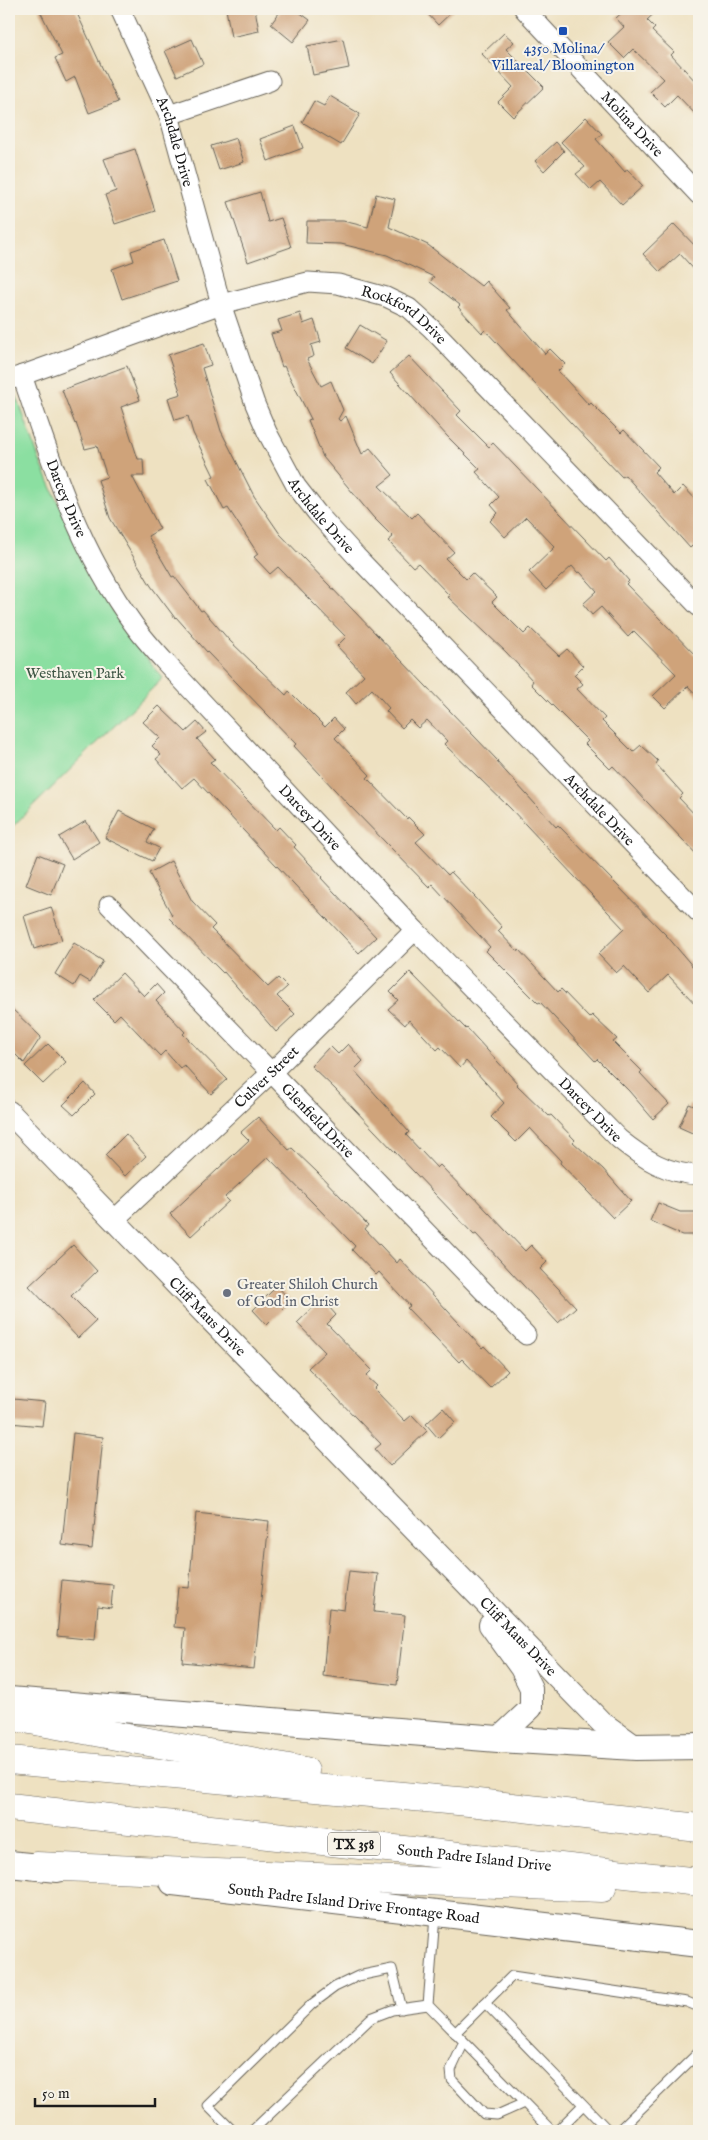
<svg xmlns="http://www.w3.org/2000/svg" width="708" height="2140" font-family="'IM FELL English',serif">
	<rect width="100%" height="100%" fill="#f7f3e8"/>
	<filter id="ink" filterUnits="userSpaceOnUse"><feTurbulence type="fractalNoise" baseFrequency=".02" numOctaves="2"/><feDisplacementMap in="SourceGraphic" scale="10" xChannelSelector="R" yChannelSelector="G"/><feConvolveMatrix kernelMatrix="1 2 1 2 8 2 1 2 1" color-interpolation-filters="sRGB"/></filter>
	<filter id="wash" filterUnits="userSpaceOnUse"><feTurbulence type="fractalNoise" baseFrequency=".0096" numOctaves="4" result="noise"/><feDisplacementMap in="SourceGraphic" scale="20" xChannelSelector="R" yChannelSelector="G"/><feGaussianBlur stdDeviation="1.12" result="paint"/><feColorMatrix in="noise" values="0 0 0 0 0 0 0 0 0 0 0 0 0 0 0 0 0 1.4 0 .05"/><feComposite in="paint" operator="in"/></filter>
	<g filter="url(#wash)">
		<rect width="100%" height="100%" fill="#eee1c1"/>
		<polygon fill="#8bdfa1" stroke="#547e5e" points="15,391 39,459 90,575 130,637 163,678 9,830 9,394"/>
		<g id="blocks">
			<g fill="#cfa37a">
				<polygon points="39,9 75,9 118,102 89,113 75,77 66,82 55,58 62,55"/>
				<polygon points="226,9 255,9 259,31 231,37"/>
				<polygon points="282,9 295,9 310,20 293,42 271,24"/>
				<polygon points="423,9 455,9 438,25"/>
				<polygon points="626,9 659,9 647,20 655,28 652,31 674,52 671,55 699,85 699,118 677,95 665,107 650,92 664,79 633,49 624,58 608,42 624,27 616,18"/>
				<polygon points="504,33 514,42 506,49 544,87 513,117 498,102 513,87 482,54"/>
				<polygon points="192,39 203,64 177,76 165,51"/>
				<polygon points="343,39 349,68 313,75 307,46"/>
				<polygon points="330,96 360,114 341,145 302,122 314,101 324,106"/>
				<polygon points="586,117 602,134 596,139 625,172 627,169 643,186 622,205 600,182 591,190 576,174 585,167 561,142"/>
				<polygon points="295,126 303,148 268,161 260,139"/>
				<polygon points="236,138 244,162 219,170 211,146"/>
				<polygon points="556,142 564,151 544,171 535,161"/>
				<polygon points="135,149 155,211 115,224 105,195 116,191 104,159"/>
				<polygon points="260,192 268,222 281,218 291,247 248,262 228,202"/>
				<polygon points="376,194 395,199 389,227 428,245 481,286 486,281 510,308 507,310 545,354 550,349 565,364 558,371 589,405 591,403 621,433 624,430 659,467 654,472 674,495 683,486 699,503 699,554 692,546 690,548 625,475 622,477 571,423 485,330 482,333 458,307 460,305 430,282 434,277 387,255 341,244 306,243 307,221 343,221 368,227"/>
				<polygon points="674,224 699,250 699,275 680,254 660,272 643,254"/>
				<polygon points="164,240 177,281 122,299 112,269 134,261 131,251"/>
				<polygon points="300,313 303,324 314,320 321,342 311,345 314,356 307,359 321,386 331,381 343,410 338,419 340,421 346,416 362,454 370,448 393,475 379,486 412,518 417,513 454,552 446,559 466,579 472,573 497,597 492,602 524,634 530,628 559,656 567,649 583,666 574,675 583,684 577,689 605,718 602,721 633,752 641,745 658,761 656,764 683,794 679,798 699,819 699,857 613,766 610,769 585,744 588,741 531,684 533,681 506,652 448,597 450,596 418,563 413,567 388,541 393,537 373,517 323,457 308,420 311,419 284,366 282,367 271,334 282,331 278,320"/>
				<polygon points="360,325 387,341 372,364 346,348"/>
				<polygon points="204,343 211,365 202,368 221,431 254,496 280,534 498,761 497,762 556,827 558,825 667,936 699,974 699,1008 668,975 649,993 624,966 616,973 598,954 624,929 510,808 444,744 447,741 427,720 418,728 410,720 402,728 386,711 389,708 372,689 356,704 346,692 364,675 337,646 346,637 278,567 270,574 254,557 258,554 228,508 224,510 208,479 214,476 193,433 188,416 175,420 168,398 181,394 168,355"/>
				<polygon points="409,356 461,411 457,415 489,447 493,443 606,561 609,558 629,581 626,584 699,659 699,698 688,686 665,708 653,696 676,674 634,631 628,637 601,607 592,615 583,604 597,591 580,572 578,573 572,566 546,590 529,572 555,547 526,517 505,537 490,521 498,513 491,505 499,497 476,472 480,469 447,436 390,373"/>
				<polygon points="127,366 140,400 121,407 138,459 143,459 144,476 132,476 160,529 148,536 172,577 174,576 201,611 203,610 229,640 286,695 289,691 325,727 334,718 344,729 335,738 370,775 367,778 407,819 408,817 425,834 416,842 448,875 451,872 475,897 502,927 498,931 518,952 519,950 558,992 561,989 589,1018 592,1015 617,1039 613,1042 642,1071 640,1073 669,1104 653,1119 629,1091 597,1059 595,1061 540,1002 538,1003 486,951 490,947 432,884 429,887 348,804 294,746 296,744 207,652 176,617 175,618 151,586 110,518 98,480 107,477 97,446 85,449 76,423 75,424 62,390"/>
				<polygon points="159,706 186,732 197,722 206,732 197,739 215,759 210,762 276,830 279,827 296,845 294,847 322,877 321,878 376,937 359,953 194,778 182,788 156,759 161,755 152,746 160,738 143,722"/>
				<polygon points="119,811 154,829 147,842 159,848 152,861 105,838"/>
				<polygon points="86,821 99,842 72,859 59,837"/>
				<polygon points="38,854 63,864 51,895 26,885"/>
				<polygon points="171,861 192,901 215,925 211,929 268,987 278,978 287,987 277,996 295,1014 276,1032 224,972 223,973 169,918 172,915 149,873"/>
				<polygon points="51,907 62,940 34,949 24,916"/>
				<polygon points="74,943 103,961 90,982 80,976 74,986 55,974"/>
				<polygon points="410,972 466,1029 467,1028 518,1084 517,1085 549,1116 551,1115 575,1140 573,1142 603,1169 631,1201 613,1218 560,1163 561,1161 530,1128 516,1142 491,1117 504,1103 466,1061 460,1068 440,1047 437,1050 409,1020 405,1025 388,1009 398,1000 390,992"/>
				<polygon points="122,973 144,996 156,984 164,993 156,1001 185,1032 183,1034 227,1079 211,1094 184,1065 180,1068 165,1051 160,1056 120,1014 114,1020 94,1000"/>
				<polygon points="9,1006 41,1037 24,1063 9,1048"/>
				<polygon points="48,1044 66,1062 43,1084 25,1066"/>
				<polygon points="348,1044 363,1061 354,1070 409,1132 406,1135 437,1168 440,1165 469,1195 471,1194 525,1251 531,1245 547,1262 540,1269 576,1307 558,1323 476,1234 474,1235 335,1089 311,1066 330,1046 338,1054"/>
				<polygon points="85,1083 95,1094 74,1115 63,1105"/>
				<polygon points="689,1104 699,1108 699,1136 679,1127"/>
				<polygon points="258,1117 289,1150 292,1148 317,1172 368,1225 365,1229 397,1263 400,1259 482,1348 484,1346 508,1371 490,1388 462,1359 459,1362 407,1308 410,1306 379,1272 376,1275 352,1250 355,1246 268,1157 225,1197 229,1201 191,1236 170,1214 249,1140 241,1132"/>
				<polygon points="126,1134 146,1156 125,1176 105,1155"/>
				<polygon points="658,1203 680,1212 699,1212 699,1235 682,1235 650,1221"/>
				<polygon points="73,1245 97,1271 71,1296 96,1321 78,1338 29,1286"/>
				<polygon points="277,1286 291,1301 267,1325 253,1310"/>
				<polygon points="322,1299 336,1315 327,1324 372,1370 366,1376 377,1386 374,1389 405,1421 412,1415 427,1431 390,1466 375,1449 381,1444 308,1368 325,1352 297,1323"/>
				<polygon points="13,1399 45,1402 42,1426 10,1423"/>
				<polygon points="443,1408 455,1422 438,1438 426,1424"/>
				<polygon points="73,1433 103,1437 92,1549 62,1545"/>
				<polygon points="196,1513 269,1521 254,1669 182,1662 185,1628 174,1627 178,1587 189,1588"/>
				<polygon points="349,1571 378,1574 374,1612 405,1615 397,1685 323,1676 329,1608 344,1610"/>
				<polygon points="62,1580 113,1585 111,1608 98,1606 95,1640 57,1636"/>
			</g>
		</g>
	</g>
	<g filter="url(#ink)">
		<use href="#blocks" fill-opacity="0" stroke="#666156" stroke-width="1"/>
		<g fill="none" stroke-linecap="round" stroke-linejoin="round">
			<defs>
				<g id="service">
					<polyline points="435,1916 428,2005 552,2131"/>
					<polyline points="485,2003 512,1976 687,2002 699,2007"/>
					<polyline points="455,2033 485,2003 609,2131"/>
					<polyline points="464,2042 451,2070 452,2080 484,2114 497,2115 524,2103"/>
					<polyline points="233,2131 208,2106 312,2004 335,1987 358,1976 392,1969 402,2009"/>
					<polyline points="252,2131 371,2018 392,2010 428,2005"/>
					<polyline points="557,2131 583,2105"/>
					<polyline points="618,2131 699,2052"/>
				</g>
				<g id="minor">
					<path id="s1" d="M120 9 169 115 221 304 255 404 267 432 296 486 317 513 356 556 699 913"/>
					<path id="s2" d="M524 9 699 195"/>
					<polyline points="169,115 270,81"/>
					<path id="s3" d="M22 375C51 462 79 550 134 625 144 639 155 651 166 663L415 930 619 1139C644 1159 667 1174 699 1175"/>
					<path id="s4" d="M9 380 221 304 308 282 338 284 386 297 409 308 431 328 699 607"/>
					<path id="s5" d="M109 905 526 1335"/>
					<path id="s6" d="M114 1220 272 1072 415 930"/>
				</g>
				<g id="tertiary">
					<path id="s7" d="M9 1112 601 1722 636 1747"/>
					<polyline points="490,1625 521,1668 531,1688 531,1708 498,1739"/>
				</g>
				<g id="secondary">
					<polyline points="9,1700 498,1739 636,1747 699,1746"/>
					<polyline points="9,1864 58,1869"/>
					<path id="s8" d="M173 1882 699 1944"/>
				</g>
				<g id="motorway">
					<polyline points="9,1716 305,1771"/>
					<polyline points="9,1760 469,1802 699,1828"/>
					<path id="s9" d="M9 1807 699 1882"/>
					<polyline points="36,1866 602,1888"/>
				</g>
			</defs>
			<use href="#service" stroke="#666156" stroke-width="11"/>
			<use href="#minor" stroke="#666156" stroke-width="21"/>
			<use href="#tertiary" stroke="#666156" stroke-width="24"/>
			<use href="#secondary" stroke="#666156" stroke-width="28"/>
			<use href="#motorway" stroke="#666156" stroke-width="29"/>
			<use href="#service" stroke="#fff" stroke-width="9"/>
			<use href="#minor" stroke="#fff" stroke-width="19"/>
			<use href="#tertiary" stroke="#fff" stroke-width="22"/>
			<use href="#secondary" stroke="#fff" stroke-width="26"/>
			<use href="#motorway" stroke="#fff" stroke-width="28"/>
		</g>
	</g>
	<rect fill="#1a4fb4" stroke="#f7f3e8" stroke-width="2" x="558" y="26" width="10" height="10" rx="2.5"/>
	<circle fill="#6b7280" stroke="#f7f3e8" stroke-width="2" cx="227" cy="1293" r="5"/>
	<g text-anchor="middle" stroke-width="4" stroke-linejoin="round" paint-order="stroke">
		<rect fill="#f7f3e8" stroke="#5e5c59" stroke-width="1" x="328" y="1832.5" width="52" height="23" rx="4"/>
		<g font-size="14" font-weight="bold" fill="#1c1c1c">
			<text x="354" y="1849">TX 358</text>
		</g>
		<g font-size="15" fill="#164399" stroke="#f7f3e8">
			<text x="563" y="53">4350 Molina/<tspan x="563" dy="17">Villareal/ Bloomington</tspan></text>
		</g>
		<g font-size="15" fill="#1c1c1c" stroke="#f7f3e8">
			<text dy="5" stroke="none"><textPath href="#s2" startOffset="158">Molina Drive</textPath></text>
			<text dy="5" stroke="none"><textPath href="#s1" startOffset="144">Archdale Drive</textPath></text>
			<text dy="5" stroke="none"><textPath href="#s4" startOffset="419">Rockford Drive</textPath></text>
			<text dy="5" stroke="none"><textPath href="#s3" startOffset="131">Darcey Drive</textPath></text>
			<text dy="5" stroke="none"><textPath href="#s1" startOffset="549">Archdale Drive</textPath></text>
			<text dy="5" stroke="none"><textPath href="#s1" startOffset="954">Archdale Drive</textPath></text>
			<text dy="5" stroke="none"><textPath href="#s3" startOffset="536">Darcey Drive</textPath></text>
			<text dy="5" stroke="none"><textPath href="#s6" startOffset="209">Culver Street</textPath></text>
			<text dy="5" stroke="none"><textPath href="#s3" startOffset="941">Darcey Drive</textPath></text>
			<text dy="5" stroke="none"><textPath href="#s5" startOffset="300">Glenfield Drive</textPath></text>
			<text dy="5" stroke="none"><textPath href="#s7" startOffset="285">Cliff Maus Drive</textPath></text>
			<text dy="5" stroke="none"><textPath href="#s7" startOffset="731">Cliff Maus Drive</textPath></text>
			<text dy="5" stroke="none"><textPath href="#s9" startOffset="468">South Padre Island Drive</textPath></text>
			<text dy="5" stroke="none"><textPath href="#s8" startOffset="182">South Padre Island Drive Frontage Road</textPath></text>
		</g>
		<g font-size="15" fill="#3d5644" stroke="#f7f3e8">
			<text x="75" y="678">Westhaven Park</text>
		</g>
		<g font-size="15" fill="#5b616d" stroke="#f7f3e8" text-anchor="start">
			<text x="237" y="1289">Greater Shiloh Church<tspan x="237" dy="17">of God in Christ</tspan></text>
		</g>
	</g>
	<rect width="708" height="2140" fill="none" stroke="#f7f3e8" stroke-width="30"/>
	<path d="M35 2098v8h120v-8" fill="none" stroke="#1c1c1c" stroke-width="2.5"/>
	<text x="42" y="2098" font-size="15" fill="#1c1c1c" stroke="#f7f3e8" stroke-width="4" paint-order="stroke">50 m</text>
</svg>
